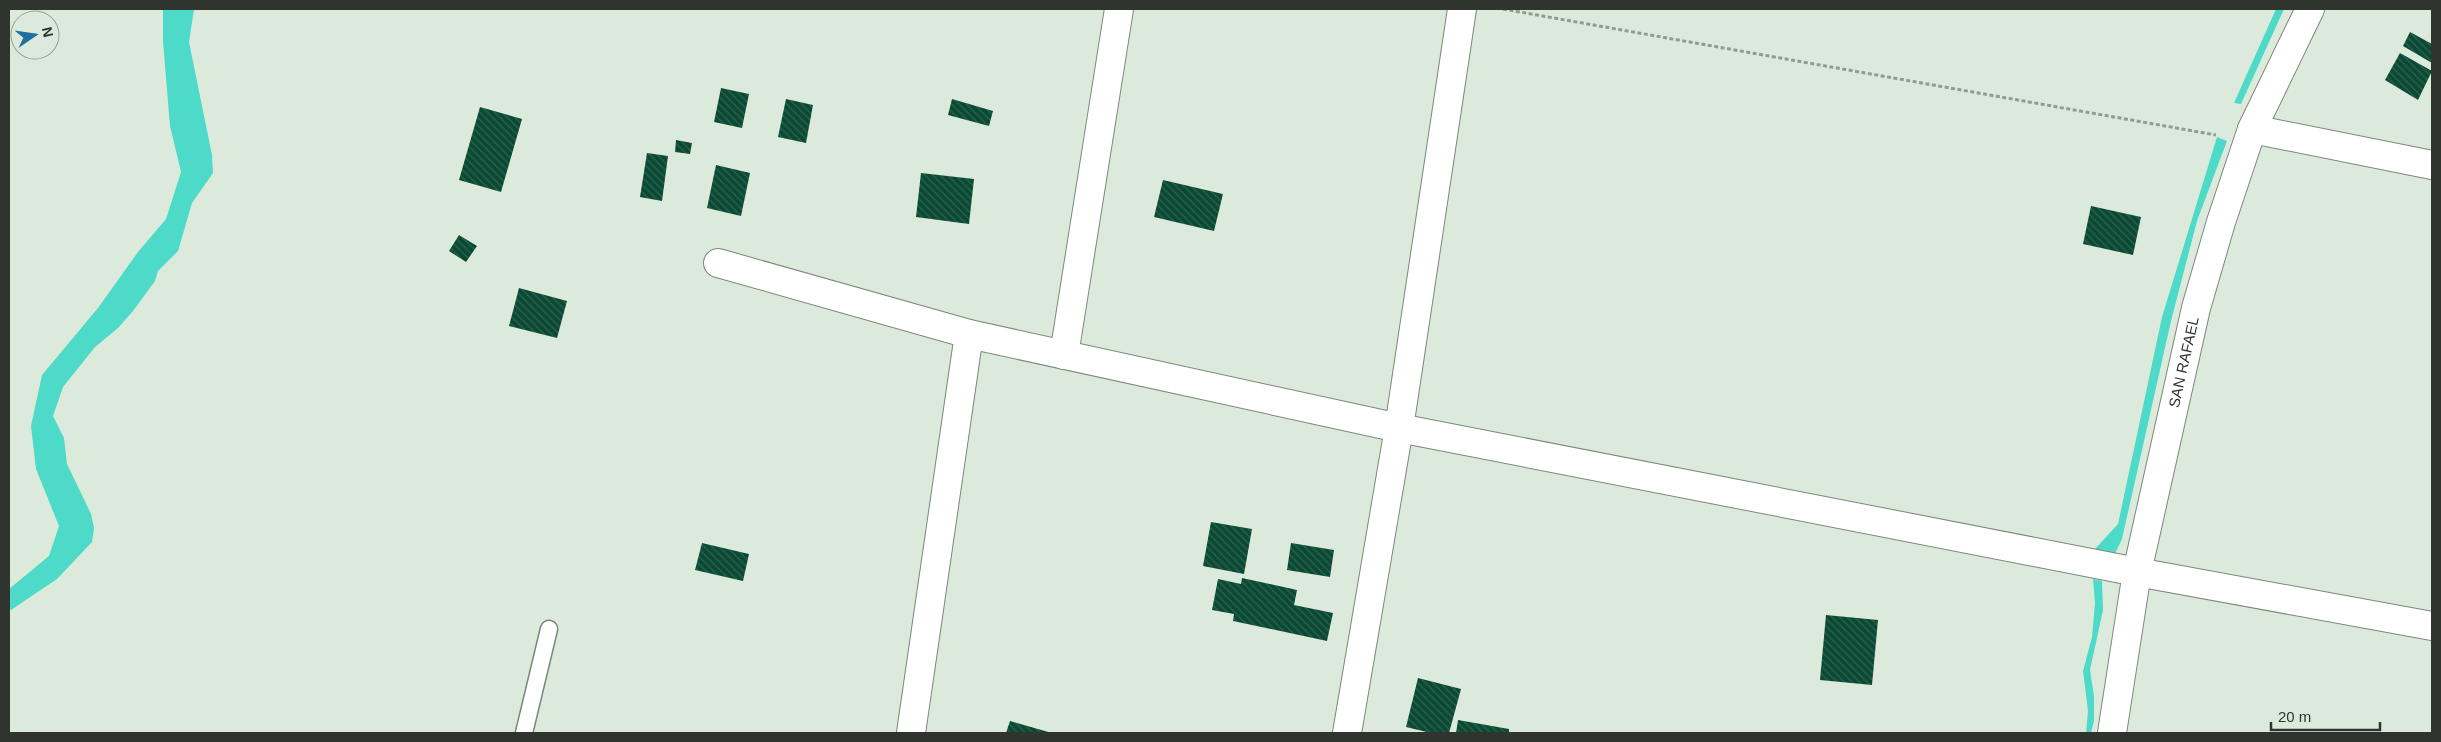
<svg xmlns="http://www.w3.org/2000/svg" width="2441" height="742" font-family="Arial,sans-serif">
	<defs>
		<pattern id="building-back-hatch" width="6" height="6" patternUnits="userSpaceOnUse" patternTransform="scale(1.25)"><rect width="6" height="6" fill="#0a4a34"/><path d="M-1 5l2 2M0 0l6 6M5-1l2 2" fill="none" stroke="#2f6250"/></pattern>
	</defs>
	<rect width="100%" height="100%" fill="#dceadc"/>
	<g fill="#4edac8">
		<polygon points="163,9 194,9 189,42 212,155 213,173 192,203 178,251 158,271 155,281 133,311 118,328 95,347 63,387 53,416 64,438 67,464 91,514 94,528 92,542 57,579 11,610 9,608 9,589 49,556 59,526 36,469 31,426 42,375 98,308 138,252 166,219 181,172 170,126 163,41"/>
		<polygon points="2276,9 2284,9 2241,104 2234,103"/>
		<polygon points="2217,137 2227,141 2197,221 2171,321 2122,539 2113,558 2095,549 2118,524 2162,317"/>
		<polygon points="2093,579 2102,581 2103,610 2090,670 2094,696 2094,721 2091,733 2086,733 2088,711 2083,671 2092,637 2095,603"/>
	</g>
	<g fill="url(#building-back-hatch)">
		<polygon points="2410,32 2432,44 2432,63 2403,46"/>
		<polygon points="2400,53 2432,71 2418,100 2385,80"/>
		<polygon points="721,88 749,94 742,128 714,122"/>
		<polygon points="786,99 813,105 806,143 778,137"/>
		<polygon points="952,99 993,111 989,126 948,115"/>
		<polygon points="480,107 522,119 501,192 459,180"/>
		<polygon points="676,140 692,143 690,154 675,152"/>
		<polygon points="647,153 668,156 662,201 640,197"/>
		<polygon points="716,165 750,173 741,216 707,208"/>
		<polygon points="921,173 974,179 969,224 916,217"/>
		<polygon points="1163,180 1223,194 1214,231 1154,217"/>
		<polygon points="2091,206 2141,217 2133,255 2083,244"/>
		<polygon points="459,235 477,246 466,262 449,251"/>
		<polygon points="519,288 567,301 557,338 509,326"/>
		<polygon points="1211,522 1252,529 1244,574 1203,566"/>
		<polygon points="702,543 749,554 743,581 695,570"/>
		<polygon points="1291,543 1334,550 1330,577 1287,570"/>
		<polygon points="1242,578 1297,590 1294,605 1333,613 1327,641 1233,621 1234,614 1212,610 1218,579 1241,584"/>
		<polygon points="1826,615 1878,620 1872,685 1820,680"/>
		<polygon points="1418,678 1461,689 1449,733 1431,733 1406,727"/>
		<polygon points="1458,720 1509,729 1509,733 1456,733"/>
		<polygon points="1010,721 1052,733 1006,733"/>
	</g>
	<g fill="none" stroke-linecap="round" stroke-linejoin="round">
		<defs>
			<polyline id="service" points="524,733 549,629"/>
			<g id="minor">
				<polyline points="2252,129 2432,165"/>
				<polyline points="718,263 969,334 1399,428 2137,572 2432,626"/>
				<polyline points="1064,355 1119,9"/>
				<polyline points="911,733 969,334"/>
				<polyline points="1347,733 1399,428 1462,9"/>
				<path id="s1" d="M2112 733 2137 572 2196 308 2221 222 2252 129 2310 9"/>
			</g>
		</defs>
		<use href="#service" stroke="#7b887b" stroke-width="19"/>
		<use href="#minor" stroke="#7b887b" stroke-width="30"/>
		<polyline stroke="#929c92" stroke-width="3" stroke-dasharray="4 2.5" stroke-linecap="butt" points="1503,9 2216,135"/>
		<use href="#service" stroke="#fff" stroke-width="16"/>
		<use href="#minor" stroke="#fff" stroke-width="28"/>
	</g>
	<g text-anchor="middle" stroke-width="5" stroke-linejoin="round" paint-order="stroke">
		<g font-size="15" fill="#2f342f" stroke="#dceadc">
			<text dy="5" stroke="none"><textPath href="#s1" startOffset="378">SAN RAFAEL</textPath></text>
		</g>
	</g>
	<rect width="2441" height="742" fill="none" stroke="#2f342f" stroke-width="20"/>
	<g transform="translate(35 35) rotate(77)"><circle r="24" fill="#dceadc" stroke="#97a197"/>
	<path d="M0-4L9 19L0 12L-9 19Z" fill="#1f70a1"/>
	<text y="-8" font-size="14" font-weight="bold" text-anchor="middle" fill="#2f342f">N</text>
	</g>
	<path d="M2271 722v8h109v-8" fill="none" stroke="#2f342f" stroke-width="2.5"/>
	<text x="2278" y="722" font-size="15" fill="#2f342f" stroke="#dceadc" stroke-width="4" paint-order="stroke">20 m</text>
</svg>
